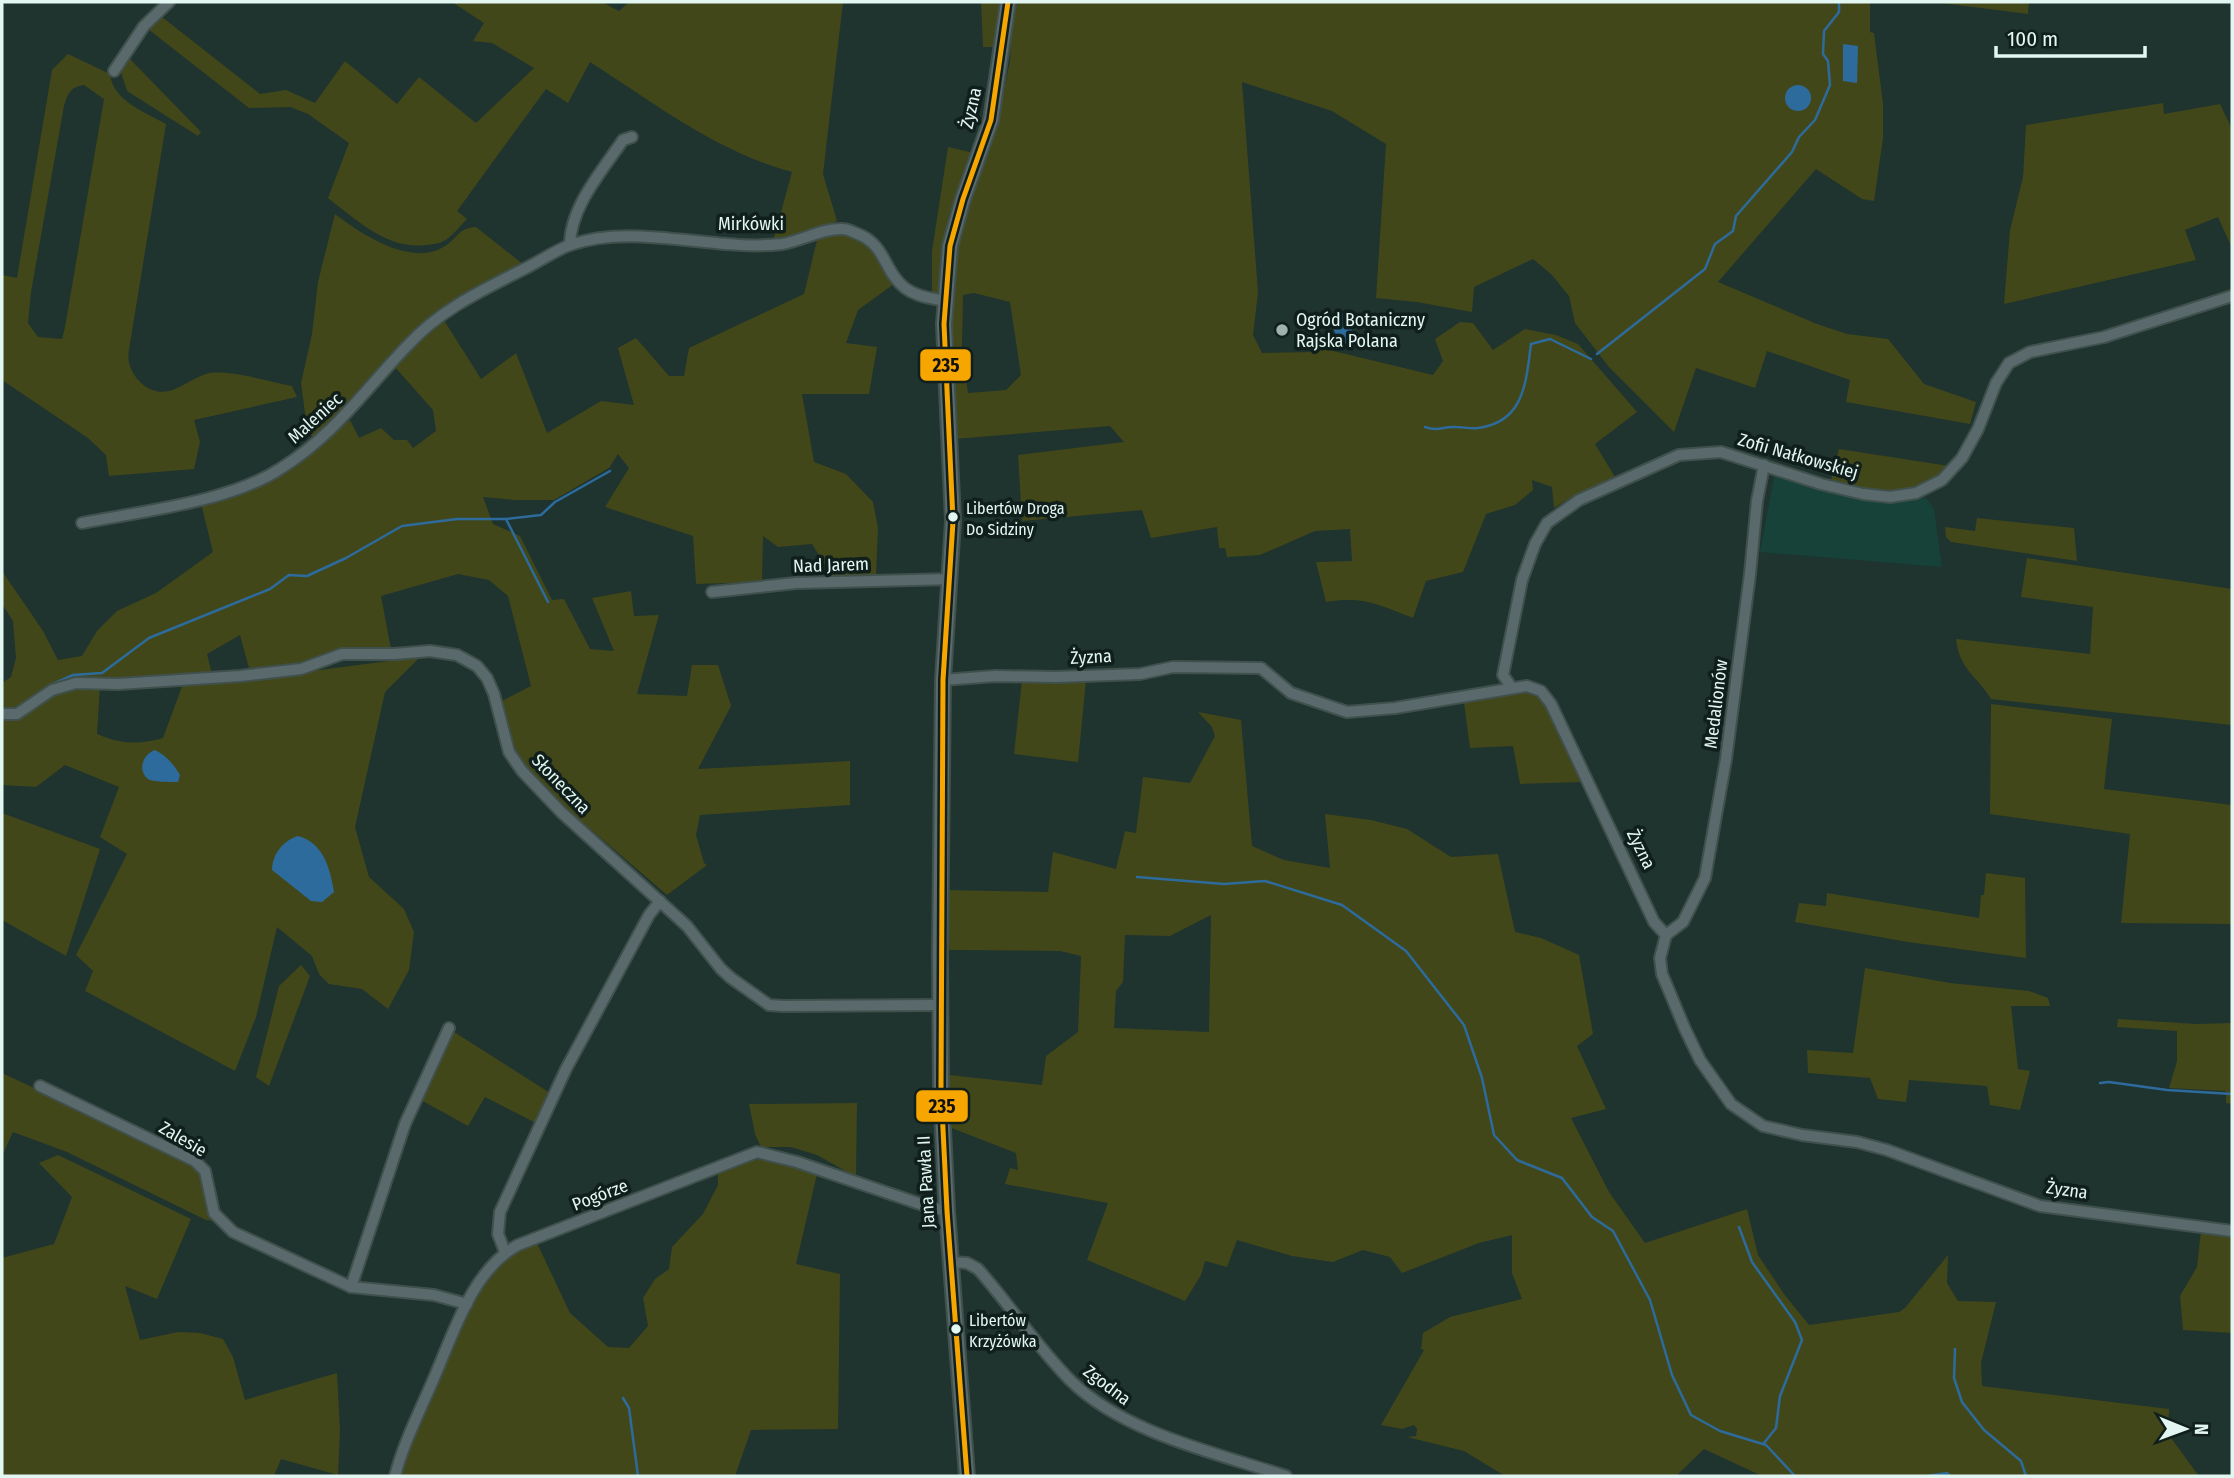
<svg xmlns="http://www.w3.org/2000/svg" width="2234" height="1478" font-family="'Fira Sans Condensed',sans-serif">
	<rect width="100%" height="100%" fill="#1f332f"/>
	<polygon fill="#16423a" points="1775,473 1879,501 1926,498 1934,509 1942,567 1760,552"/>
	<g fill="#42471a" fill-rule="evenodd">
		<path d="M452 2H602L619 11 629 2H843L823 174 837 221 796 236 773 241 792 172C717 152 654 103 590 62L568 103 546 89 457 211 467 219C459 227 452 237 442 242 437 244 431 244 426 245 387 250 357 220 328 198L349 143 308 114 290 107 249 108 148 29 162 17 260 94 286 90 315 103 345 61 397 104 419 77 476 123 534 68 492 43 473 41 484 23Z"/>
		<polygon points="981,2 999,2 997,47 983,47"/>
		<path d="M1015 2H1870V32L1874 33 1883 104V138L1874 201 1862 199 1816 169 1718 282 1817 324 1847 334 1888 339 1924 384 1976 402 1970 424 1846 402 1850 380 1767 351 1755 388 1696 368 1674 432 1609 367 1575 323 1569 296 1552 275 1533 259 1474 287 1472 312 1417 302 1376 298 1386 144 1332 111 1242 82 1258 292 1253 335 1262 353 1315 352 1325 349 1433 375 1443 361 1435 339 1460 322 1473 323 1493 350 1525 329 1556 335 1578 344 1637 412 1595 444 1615 477 1573 496 1554 508 1552 487 1532 480 1533 490 1515 505 1486 514 1463 572 1426 581 1413 618C1379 605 1364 596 1326 602L1316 562 1352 561 1350 529 1315 531 1260 555 1227 557 1225 548H1219L1217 527 1151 538 1142 510 1022 521 1018 455 1124 442 1110 426 954 439 950 345 954 249 998 123 1010 60 1012 16ZM974 293 1010 302 1021 375 1006 390 968 393 962 346 963 295Z"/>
		<polygon points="1934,2 2029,2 2028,14"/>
		<path d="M68 54 110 74C113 101 145 112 166 124L132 331C131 340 127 355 129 363 135 384 155 398 175 389 187 384 197 376 210 373 233 370 269 382 292 386L297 397 194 420 200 442 194 469 109 476 106 455 88 438 2 380V275L17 278 52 70ZM84 85 104 99 65 327 62 339 38 337 28 323 31 292 64 106C68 94 70 87 84 85Z"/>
		<polygon points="129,58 201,132 198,136 127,91 120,69"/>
		<polygon points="2163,103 2164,114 2220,104 2232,129 2232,248 2218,217 2185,230 2196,260 2004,304 2010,230 2023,177 2026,125"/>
		<polygon points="948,147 974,153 949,215 940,263 938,293 932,293 932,251"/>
		<path d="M335 214C361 234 412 268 445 246 458 238 458 228 476 227L524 265 444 309 314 439 307 428 301 383 312 334 318 282Z"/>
		<polygon points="844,233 866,240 879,256 894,284 858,310 846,343 877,347 869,394 802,394 814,462 846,474 873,502 878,528 876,576 833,578 812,544 778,547 763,536 762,582 696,584 693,536 605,507 629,468 618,454 609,468 554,500 515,500 483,497 493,524 520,536 552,600 564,599 590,649 614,651 592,598 631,591 634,616 659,615 637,694 687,696 692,665 718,665 731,706 698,769 850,761 850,805 700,815 696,835 704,863 707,865 667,895 531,778 514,751 500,702 531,686 508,596 489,580 458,574 381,596 391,649 288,667 249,668 240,635 207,654 212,674 71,679 16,712 2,713 2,683 11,677 16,658 13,621 2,604 2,571 43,631 58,660 82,656 97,631 117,611 156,593 213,552 201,503 247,492 291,465 350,420 359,438 381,428 394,440 407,440 413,448 436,431 433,410 394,366 442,317 481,379 516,353 547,433 601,401 634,405 618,348 636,338 669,376 684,376 689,348 804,294 818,236"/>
		<path d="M1839 449 1949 466C1912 504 1877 490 1831 480Z"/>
		<polygon points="1977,518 2074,528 2077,561 1951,542 1946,537 1945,527 1975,531"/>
		<path d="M2027 558 2232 589V725L1991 699C1976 674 1960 671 1956 639L2090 654 2093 607 2021 597Z"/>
		<path d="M420 657 385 692 355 827 369 877 404 909 414 932 409 970 388 1009 362 989 329 984 319 974 312 956 277 927 256 1017 235 1071 85 991 93 971 76 955 127 854 100 837 119 787 65 765 36 787 2 785V716L74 686H100L97 734C120 744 139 745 163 738L183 684 242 680Z"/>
		<polygon points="1022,680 1086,680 1078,762 1014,754"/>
		<polygon points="1528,690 1538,696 1548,706 1582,782 1520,784 1513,746 1470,748 1464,703"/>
		<polygon points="1991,704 2112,719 2104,789 2232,805 2232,924 2121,923 2130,834 1990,814"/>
		<path d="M1198 712 1241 720 1252 846 1284 860 1330 868 1325 814 1371 820 1407 829 1451 857 1498 854 1515 932 1541 938 1579 955 1593 1034 1577 1046 1606 1109 1571 1118 1609 1192 1645 1243 1747 1209 1758 1255 1784 1294 1809 1325 1899 1312 1905 1308 1948 1255 1947 1283 1958 1301 1996 1302 1981 1363 1982 1386 2169 1409 2168 1434 2199 1476H1762L1704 1449 1676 1476H1505L1464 1451 1407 1437 1416 1436 1417 1429 1414 1425 1402 1429 1381 1425 1424 1350 1421 1349 1423 1333 1450 1317 1522 1299 1512 1273V1235L1479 1243 1402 1273 1390 1257 1363 1250 1333 1262 1292 1256 1237 1240 1227 1267 1205 1261 1201 1275 1185 1301 1087 1260 1108 1203 1005 1184 1010 1168 1018 1170 1016 1153 949 1127V1075L1042 1085 1046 1056 1078 1032 1081 956 1060 951 949 950 947 890 1048 892 1053 852 1116 869 1125 831 1136 833 1143 777 1190 783 1215 736 1212 727ZM1211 915 1209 1032 1114 1028 1116 991 1123 982 1125 935 1170 936Z"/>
		<polygon points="2,813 100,849 66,956 2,920"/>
		<polygon points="1986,873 2025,878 2026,958 1908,942 1795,922 1799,903 1826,906 1827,893 1979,918 1981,895 1984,895"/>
		<polygon points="301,965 310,976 269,1086 256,1077 279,986"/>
		<polygon points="1865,968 1950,983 2029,991 2048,998 2050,1006 2011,1006 2018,1069 2030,1071 2020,1110 1990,1105 1987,1086 1909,1080 1906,1102 1878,1099 1870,1078 1808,1073 1807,1050 1853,1053"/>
		<polygon points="2118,1019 2196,1024 2232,1023 2232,1222 2232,1104 2226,1103 2226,1091 2169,1088 2177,1061 2177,1031 2117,1027"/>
		<polygon points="451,1030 550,1093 536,1123 485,1097 468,1126 421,1100"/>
		<polygon points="2,1073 194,1163 203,1172 216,1221 206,1220 67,1152 13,1132 2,1156"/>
		<polygon points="857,1103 856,1177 817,1155 791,1147 761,1147 755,1134 749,1104"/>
		<polygon points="58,1155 191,1219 157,1299 125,1286 140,1340 178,1332 200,1333 223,1339 233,1357 245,1400 337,1373 340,1431 338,1475 281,1459 274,1476 2,1476 2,1258 54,1244 72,1197 39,1163"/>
		<polygon points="749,1159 784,1161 817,1174 796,1264 840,1274 838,1429 751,1430 735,1476 400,1476 401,1466 466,1314 487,1279 504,1259 515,1251 536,1241 570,1313 608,1347 629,1348 648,1326 643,1298 655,1279 669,1269 672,1247 703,1214 718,1185 718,1174"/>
		<polygon points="2201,1231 2232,1237 2232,1333 2183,1330 2180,1296 2197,1267"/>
	</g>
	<g fill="#2d6b9c">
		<polygon points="1843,44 1858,46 1857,83 1843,81"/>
		<circle cx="1798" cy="98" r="13"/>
		<polygon points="1334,313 1346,313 1353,332 1348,343 1339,345 1331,321"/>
		<path d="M155 750C166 755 174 765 180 775L178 782C172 782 152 782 148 779 137 770 143 754 155 750Z"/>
		<path d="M298 836C324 843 330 869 334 892L322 902 311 901 272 870C272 854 284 840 298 836Z"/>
	</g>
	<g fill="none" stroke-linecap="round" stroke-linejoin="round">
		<g stroke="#2d6b9c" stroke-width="2.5">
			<polyline points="1597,354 1705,269 1715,244 1733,231 1736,216 1792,152 1799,137 1815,120 1830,85 1828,61 1823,54 1824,31 1839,12 1839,2"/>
			<path d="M1425 427C1439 432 1443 426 1456 427 1463 427 1471 429 1478 428 1525 422 1526 381 1531 344L1550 339 1591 359"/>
			<polyline points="506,519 548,602"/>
			<polyline points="53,684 73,675 102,673 149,638 270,589 289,575 307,576 346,558 402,526 457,519 506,519 541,515 555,502 610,471"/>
			<polyline points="1137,877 1224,884 1265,881 1342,905 1406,951 1464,1025 1482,1078 1494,1135 1517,1160 1562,1178 1592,1217 1613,1231 1650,1300 1672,1375 1691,1415 1720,1431 1766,1445 1795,1476"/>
			<polyline points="2100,1083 2109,1082 2167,1090 2232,1094"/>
			<polyline points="1739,1227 1752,1262 1795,1322 1802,1340 1780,1396 1776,1428 1764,1443"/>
			<polyline points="1955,1349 1954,1378 1962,1402 1984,1430 2021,1461 2026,1476"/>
			<polyline points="623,1398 629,1408 638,1476"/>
			<polyline points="1927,1476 1947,1473 1950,1476"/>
		</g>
		<defs>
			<g id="minor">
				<polyline points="114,71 144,26 169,2"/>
				<path d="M570 245C570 207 602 171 623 140L632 137"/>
				<path d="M82 523C142 511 229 502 280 469 335 435 365 389 409 344 442 308 485 289 528 267 542 260 556 250 570 245 634 222 715 252 782 244 802 241 822 228 843 229 848 229 853 232 858 234 886 245 884 272 905 288 917 297 931 298 945 301"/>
				<polyline points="712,592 796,583 951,579"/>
				<polyline points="943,680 995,676 1055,677 1140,674 1173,667 1261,668 1291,693 1347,712 1395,708 1527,686 1541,691 1551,704 1654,922 1666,935 1660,958 1662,974 1685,1029 1700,1060 1731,1104 1763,1126 1802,1135 1857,1142 1887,1150 2040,1206 2232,1231"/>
				<polyline points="1512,688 1503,675 1522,580 1535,544 1547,523 1579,500 1679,455 1721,452 1821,484 1863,494 1890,497 1916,493 1942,480 1962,458 1978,429 1996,383 2009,363 2030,352 2104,337 2232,296"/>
				<polyline points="2,714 17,714 52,690 76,683 118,684 240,676 301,669 342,654 394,654 430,651 457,655 477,666 487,678 494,694 509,752 522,771 561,812 687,926 721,969 731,978 769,1005 783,1006 940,1005"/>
				<polyline points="1666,935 1683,922 1705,878 1726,759 1750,574 1757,501 1764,465"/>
				<polyline points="40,1086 195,1161 205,1171 214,1213 233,1232 351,1287 434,1295 467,1304"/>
				<polyline points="505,1252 498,1234 500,1212 566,1069 649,915 660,901"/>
				<path d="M951 1262 967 1263 978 1269C1010 1305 1037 1347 1071 1381 1124 1433 1216 1453 1286 1476"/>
				<polyline points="351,1287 405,1124 449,1028"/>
				<path d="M395 1476C403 1445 418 1415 431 1385 452 1339 470 1271 518 1245L757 1152 797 1162 929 1207 947 1211"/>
			</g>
			<polyline id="tertiary" points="967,1476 947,1211 941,1088 940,954 943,680 953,521 944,324 950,246 963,199 991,120 1008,2"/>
		</defs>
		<use href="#minor" stroke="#40514d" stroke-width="14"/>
		<use href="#tertiary" stroke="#40514d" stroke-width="18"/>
		<use href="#minor" stroke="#5a6a6c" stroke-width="10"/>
		<use href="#tertiary" stroke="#5a6a6c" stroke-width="14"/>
		<defs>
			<polyline id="bus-1" points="967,1476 947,1211 941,1088 943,680 953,521 944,324 950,246 963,199 991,120 1008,2"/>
		</defs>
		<use href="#bus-1" stroke="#101f1c" stroke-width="10"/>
		<use href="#bus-1" stroke="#f7a600" stroke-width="5"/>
	</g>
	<circle fill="#9eb2ae" stroke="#101f1c" stroke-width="2.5" cx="1282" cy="330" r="7"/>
	<g fill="#e3f7f2" stroke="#101f1c" stroke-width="2.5">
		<circle cx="953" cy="517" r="6"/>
		<circle cx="956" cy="1329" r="6"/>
	</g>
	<g text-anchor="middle" stroke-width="7" stroke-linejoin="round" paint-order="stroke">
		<g font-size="16" fill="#e3f7f2" stroke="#101f1c" text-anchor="start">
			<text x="966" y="514">Libertów Droga<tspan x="966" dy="21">Do Sidziny</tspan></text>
			<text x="969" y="1326">Libertów<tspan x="969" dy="21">Krzyżówka</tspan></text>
		</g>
		<g font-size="18" fill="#e3f7f2" stroke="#101f1c">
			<text transform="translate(971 108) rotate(-77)" y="6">Żyzna</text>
			<text x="751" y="230">Mirkówki</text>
			<text transform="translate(315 418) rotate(-42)" y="6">Maleniec</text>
			<text transform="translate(1798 456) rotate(16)" y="6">Zofii Nałkowskiej</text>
			<text transform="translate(831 565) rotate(-2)" y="6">Nad Jarem</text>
			<text transform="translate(1091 657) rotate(-3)" y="6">Żyzna</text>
			<text transform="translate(1716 704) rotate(-83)" y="6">Medalionów</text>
			<text transform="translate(561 784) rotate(46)" y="6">Słoneczna</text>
			<text transform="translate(1641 849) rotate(64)" y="6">Żyzna</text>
			<text transform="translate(183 1139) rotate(30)" y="6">Zalesie</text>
			<text transform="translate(926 1182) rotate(-93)" y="6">Jana Pawła II</text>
			<text transform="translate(2067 1190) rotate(8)" y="6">Żyzna</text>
			<text transform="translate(600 1195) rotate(-21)" y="6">Pogórze</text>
			<text transform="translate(1107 1385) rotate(37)" y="6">Zgodna</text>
		</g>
		<g font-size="18" fill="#e3f7f2" stroke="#101f1c" text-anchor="start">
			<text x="1296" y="326">Ogród Botaniczny<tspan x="1296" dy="21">Rajska Polana</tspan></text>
		</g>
	</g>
	<g stroke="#101f1c" stroke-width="2.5">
		<rect x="919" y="348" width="53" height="34" rx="7" fill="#f7a600"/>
		<rect x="915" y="1089" width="54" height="34" rx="7" fill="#f7a600"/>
	</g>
	<g font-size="19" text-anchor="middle" font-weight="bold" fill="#111">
		<text x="946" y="372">235</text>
		<text x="942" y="1113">235</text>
	</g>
	<rect width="2234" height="1478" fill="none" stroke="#e3f7f2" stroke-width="7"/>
	<g transform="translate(2185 1429) rotate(91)" stroke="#101f1c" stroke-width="5" paint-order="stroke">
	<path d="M0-5L12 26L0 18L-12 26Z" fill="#e3f7f2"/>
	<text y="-10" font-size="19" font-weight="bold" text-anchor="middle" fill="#e3f7f2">N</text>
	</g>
	<path d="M1996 46v10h149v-10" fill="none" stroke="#e3f7f2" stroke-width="3.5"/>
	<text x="2007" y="46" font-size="21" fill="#e3f7f2" stroke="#101f1c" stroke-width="5" paint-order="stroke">100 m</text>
</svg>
